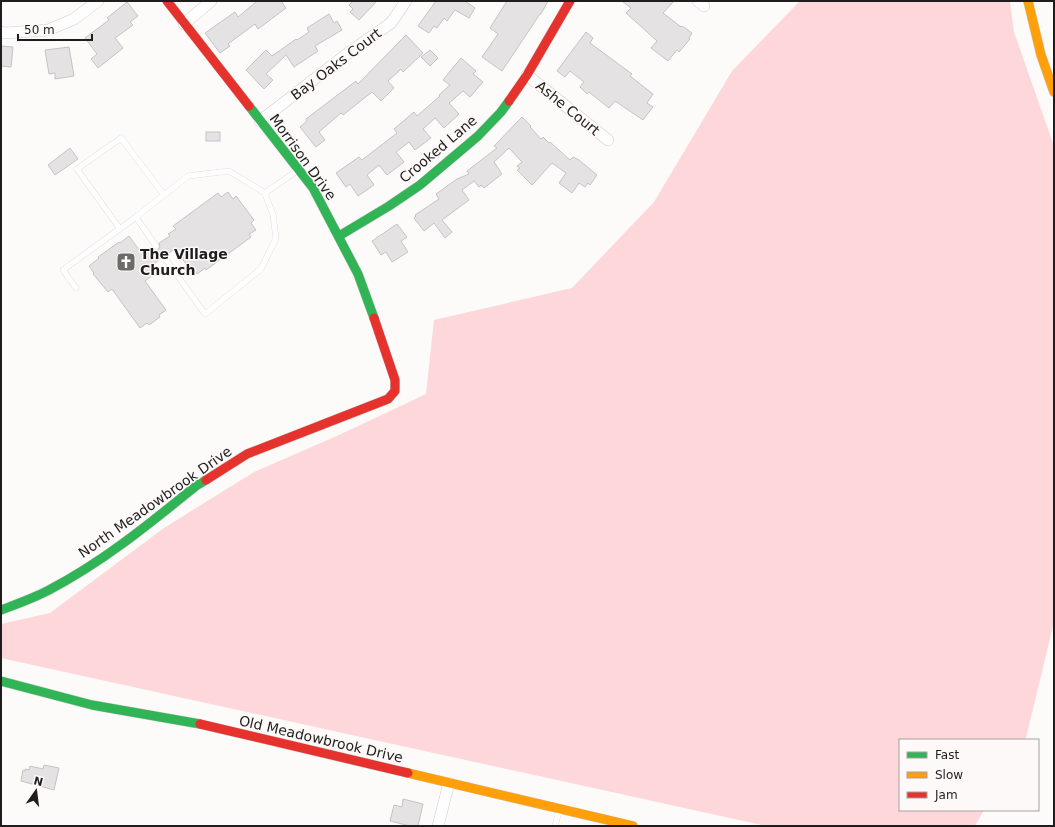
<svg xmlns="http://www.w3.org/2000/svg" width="1055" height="827" font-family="'DejaVu Sans',sans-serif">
	<rect width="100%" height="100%" fill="#fdfafa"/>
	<polygon fill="#fed7da" points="800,1 1010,1 1014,32 1054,146 1054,622 1026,738 1024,740 900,740 900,810 984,810 975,826 766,826 1,658 1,624 50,613 164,528 254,472 339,435 426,394 434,320 572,288 654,202 732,71"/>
	<g fill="#e4e2e2" stroke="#c5c3c3">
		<polygon points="257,1 281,1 286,8 258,29 255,24 228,44 230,46 220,53 205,33 235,12 238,17"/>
		<polygon points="353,1 377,1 359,20 350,12 353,9 349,5"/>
		<polygon points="436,1 465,1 475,8 469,18 455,10 447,21 444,18 437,28 434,26 429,33 418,26"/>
		<polygon points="507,1 548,1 541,14 540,14 502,71 482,57 498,34 490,28"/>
		<polygon points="622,1 674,1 663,13 681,27 682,26 692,33 689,38 690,39 679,52 677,50 668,61 651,48 657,41 626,13 631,8"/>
		<polygon points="127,2 138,16 130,22 133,25 115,38 123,48 98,68 91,59 97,54 85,38 109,20 107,18"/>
		<polygon points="329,14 334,23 337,21 342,30 315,46 318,51 294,67 286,55 266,74 273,80 264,89 246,70 266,50 272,56 296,39 297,40 309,32 307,28"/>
		<polygon points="586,32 593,38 590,43 632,74 630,76 653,94 647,103 653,107 643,120 615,101 609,108 589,92 587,94 580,87 584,82 570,71 565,77 557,71"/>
		<polygon points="406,35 423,53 403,72 401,69 388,81 394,88 381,101 372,92 343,115 341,113 319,132 325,140 316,147 300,127 307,121 306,119 356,81 358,84"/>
		<polygon points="1,46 13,47 11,67 1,66"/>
		<polygon points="69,47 74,76 55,79 55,73 49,74 45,50"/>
		<polygon points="430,50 438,58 430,66 421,57"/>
		<polygon points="461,58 476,71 473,74 483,82 470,97 463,91 449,103 459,114 444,128 435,118 423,129 431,138 415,150 409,142 396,152 404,162 387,175 379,165 367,175 374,185 358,196 350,184 346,187 336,173 359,157 362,160 397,133 394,129 414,112 417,116 440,96 439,95 450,85 443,80"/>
		<polygon points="522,117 531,126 530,127 541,139 543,137 549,143 550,142 570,160 573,157 579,160 597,175 590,185 588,183 585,187 579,183 572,193 559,183 566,173 552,163 532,185 517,170 520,168 517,166 522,162 509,148 494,162 502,174 484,188 481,185 479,187 474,181 462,190 469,200 442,220 452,232 445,238 434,223 424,231 414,218 416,216 415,215 439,199 436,194 457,179 469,174 467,171 497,148 494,146"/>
		<rect x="206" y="132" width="14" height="9"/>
		<polygon points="70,148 78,159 55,175 48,165"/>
		<polygon points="228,192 233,199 236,196 254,220 251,223 256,230 249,234 251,237 206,270 205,268 197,274 191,266 189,268 175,249 167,254 164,253 161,254 160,259 153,265 158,271 145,281 166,310 159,315 160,317 149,325 147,323 140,328 112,289 108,292 93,274 94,273 89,266 99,258 98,257 119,242 120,243 129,236 140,251 142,250 145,254 153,248 155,250 158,250 160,247 159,243 170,236 168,234 176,229 173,226 218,193 221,197"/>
		<polygon points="397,224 407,237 401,241 408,252 392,262 386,252 381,255 372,241"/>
		<polygon points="44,765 59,768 54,790 21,781 23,770 25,771 25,769 29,770 30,766 43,769"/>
		<polygon points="403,799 423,804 418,826 410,826 390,821 394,805 402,807"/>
	</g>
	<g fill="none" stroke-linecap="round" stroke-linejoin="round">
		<defs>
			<g id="lane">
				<polyline points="120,229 77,169 121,138 164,195"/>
				<polyline points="156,246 136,217 188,176 229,171 265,193 298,170"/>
				<polyline points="164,257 205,314 261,269 276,238 273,215 265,193"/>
				<polyline points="76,288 63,270 136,217"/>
				<polyline points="555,826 559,811"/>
			</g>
			<g id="street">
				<polyline points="698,1 704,6"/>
				<polyline points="184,24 211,1"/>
				<polyline points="1,32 5,33 48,30 74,19 98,1"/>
				<polyline points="527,75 608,140"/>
				<polyline points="260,121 347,54 391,23 406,1"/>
				<polyline points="438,826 449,783"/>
			</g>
			<g id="fast">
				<polyline points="249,106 313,188 358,274 374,318"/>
				<polyline points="339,236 389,206 420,185 478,136 501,112 509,101"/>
				<path d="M1 610C17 604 34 598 49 590 103 562 149 524 196 486L206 480"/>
				<polyline points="1,681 92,705 200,724"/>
			</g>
			<g id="slow">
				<polyline points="1028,1 1041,55 1054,92"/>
				<polyline points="408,773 633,826"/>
			</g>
			<g id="jam">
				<polyline points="167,1 249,106"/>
				<polyline points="509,101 527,75 570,1"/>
				<polyline points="206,480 247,454 388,399 395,391 395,380 374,318"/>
				<polyline points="200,724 408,773"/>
			</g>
		</defs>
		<use href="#lane" stroke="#d0cece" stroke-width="6"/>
		<use href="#street" stroke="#d0cece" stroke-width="12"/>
		<use href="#fast" stroke="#d0cece" stroke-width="10"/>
		<use href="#slow" stroke="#d0cece" stroke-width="10"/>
		<use href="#jam" stroke="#d0cece" stroke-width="10"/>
		<use href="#lane" stroke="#fffefe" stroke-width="5.5"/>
		<use href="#street" stroke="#fffefe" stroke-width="11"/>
		<use href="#fast" stroke="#30b455" stroke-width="9"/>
		<use href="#slow" stroke="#ff9f0a" stroke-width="9"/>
		<use href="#jam" stroke="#e5322d" stroke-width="9"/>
	</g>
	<defs>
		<symbol id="church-square" viewBox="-11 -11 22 22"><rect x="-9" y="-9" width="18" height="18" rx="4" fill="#6d6a6a" stroke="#fef9f9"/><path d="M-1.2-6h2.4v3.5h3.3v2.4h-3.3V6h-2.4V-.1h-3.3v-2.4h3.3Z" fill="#fff"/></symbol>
	</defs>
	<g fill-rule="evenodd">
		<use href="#church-square" x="115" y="251" width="22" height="22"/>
	</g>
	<g text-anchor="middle" stroke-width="3" stroke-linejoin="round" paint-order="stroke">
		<g font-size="14" fill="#1f1d1d" stroke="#fef9f9">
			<text transform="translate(336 64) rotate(-37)" y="5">Bay Oaks Court</text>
			<text transform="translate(568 108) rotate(39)" y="5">Ashe Court</text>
			<text transform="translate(438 149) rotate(-40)" y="5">Crooked Lane</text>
			<text transform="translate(303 157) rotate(54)" y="5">Morrison Drive</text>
			<text transform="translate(155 502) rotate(-35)" y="5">North Meadowbrook Drive</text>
			<text transform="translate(321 739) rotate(13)" y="5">Old Meadowbrook Drive</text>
		</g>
		<g font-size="14" font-weight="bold" fill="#1f1d1d" stroke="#fef9f9" text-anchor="start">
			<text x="140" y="259">The Village<tspan x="140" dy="16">Church</tspan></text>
		</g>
	</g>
	<rect width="1055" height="827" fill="none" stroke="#1f1d1d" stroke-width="4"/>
	<rect x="899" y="739" width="140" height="72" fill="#fef9f9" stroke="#a5a1a1"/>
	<rect x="907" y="752" width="20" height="6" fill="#30b455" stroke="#a5a1a1"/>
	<text x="935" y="759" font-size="12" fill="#1f1d1d">Fast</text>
	<rect x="907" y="772" width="20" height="6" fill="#ff9f0a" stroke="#a5a1a1"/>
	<text x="935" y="779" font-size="12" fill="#1f1d1d">Slow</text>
	<rect x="907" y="792" width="20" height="6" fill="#e5322d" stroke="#a5a1a1"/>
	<text x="935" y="799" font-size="12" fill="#1f1d1d">Jam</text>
	<g transform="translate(36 791) rotate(14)" stroke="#fef9f9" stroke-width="3" paint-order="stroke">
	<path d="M0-3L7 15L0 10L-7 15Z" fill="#1f1d1d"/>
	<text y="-6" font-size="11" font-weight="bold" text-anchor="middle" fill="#1f1d1d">N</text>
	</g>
	<path d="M18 34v6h74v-6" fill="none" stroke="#1f1d1d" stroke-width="2"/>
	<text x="24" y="34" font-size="12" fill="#1f1d1d" stroke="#fef9f9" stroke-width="3" paint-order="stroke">50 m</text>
</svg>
